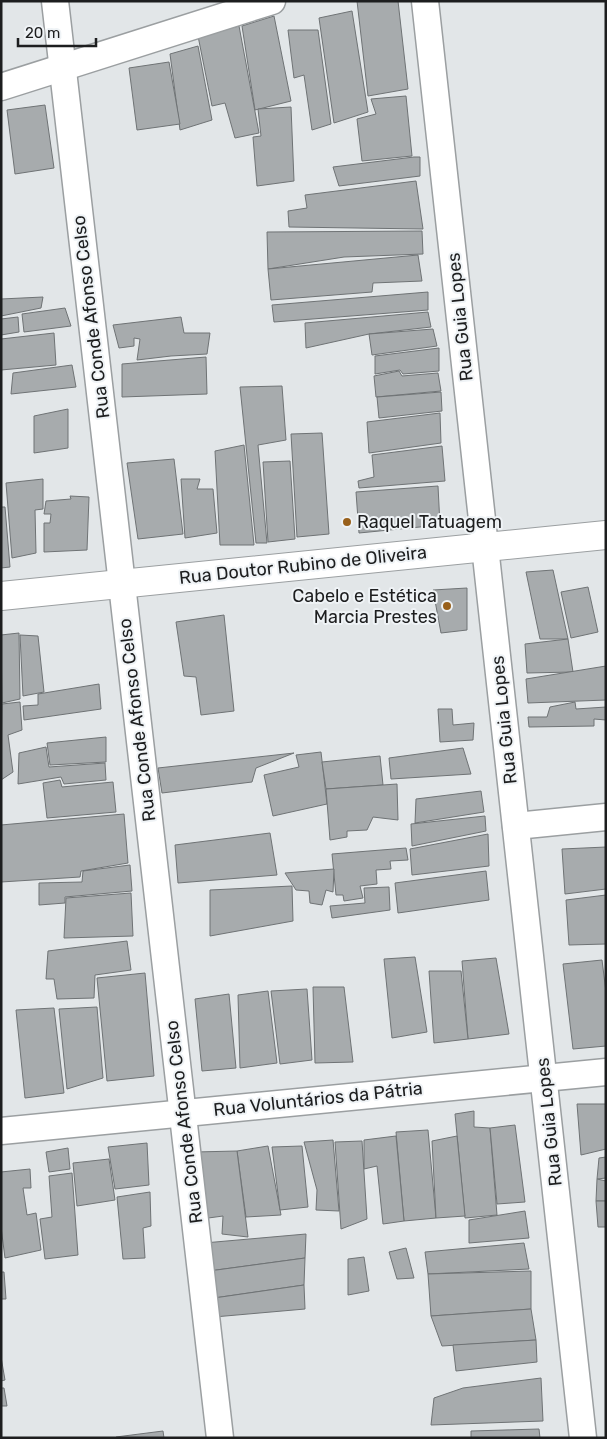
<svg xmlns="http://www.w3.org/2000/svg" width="607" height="1439" font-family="Rubik,sans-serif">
	<rect width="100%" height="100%" fill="#e2e6e8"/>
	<g fill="#a7abad" stroke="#6f7375">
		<polygon points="357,1 398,1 408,89 368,96"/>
		<polygon points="352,11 368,112 334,123 319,18"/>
		<polygon points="274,16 291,101 255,110 242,26"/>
		<polygon points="239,26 259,133 235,138 225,103 212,106 198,36"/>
		<polygon points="288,30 318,30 331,124 312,130 304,75 294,78"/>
		<polygon points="198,46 212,120 180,130 170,54"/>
		<polygon points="169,62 180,124 137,130 129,68"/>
		<polygon points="406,96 412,156 362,161 357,119 376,114 371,99"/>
		<polygon points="45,105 54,168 15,174 7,110"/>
		<polygon points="291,107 294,181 257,186 253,137 261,136 258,109"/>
		<polygon points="414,157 420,157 420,176 339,186 333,167"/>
		<polygon points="416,181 423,229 289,227 288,211 307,208 305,195"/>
		<polygon points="422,231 423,254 344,257 268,269 267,232"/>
		<polygon points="418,255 422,281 373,283 372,292 271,300 268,269"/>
		<polygon points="428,292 428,310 274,322 272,305"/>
		<polygon points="43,297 41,308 1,316 1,299"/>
		<polygon points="65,308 71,326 24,332 22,314"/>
		<polygon points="428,312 431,327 369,334 306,348 305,323"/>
		<polygon points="18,317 19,332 1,335 1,319"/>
		<polygon points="181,317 184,333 210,333 207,354 171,356 137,360 140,339 134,338 134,346 119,348 113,325"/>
		<polygon points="433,329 437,346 372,355 369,334"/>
		<polygon points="54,333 56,365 1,370 1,339"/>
		<polygon points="439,348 439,371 403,374 400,370 375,374 375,356"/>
		<polygon points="206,357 207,394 122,397 122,364"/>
		<polygon points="72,365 76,387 11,394 13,373"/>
		<polygon points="399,371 402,376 438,373 441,391 376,397 374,376"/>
		<polygon points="282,386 286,440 258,445 267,543 256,543 240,387"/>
		<polygon points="441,392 442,411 379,418 377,397"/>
		<polygon points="68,409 68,448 34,453 34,416"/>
		<polygon points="440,413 441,443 369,453 367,422"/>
		<polygon points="322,433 329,534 297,537 291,434"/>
		<polygon points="244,445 254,545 220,545 215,451"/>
		<polygon points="442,446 445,481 359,488 358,481 374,477 372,455"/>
		<polygon points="174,459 183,534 138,539 127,463"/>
		<polygon points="290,461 295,539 268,542 263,462"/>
		<polygon points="43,479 43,509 35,510 36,553 12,558 6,483"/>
		<polygon points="181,479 200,479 197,489 213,489 217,533 185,538"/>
		<polygon points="438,486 440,525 359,533 356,492"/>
		<polygon points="70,496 89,497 87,550 44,552 44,523 50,523 51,514 44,514 46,501 71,499"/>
		<polygon points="1,507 5,507 10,567 1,568"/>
		<polygon points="553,570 568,639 540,639 526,572"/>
		<polygon points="588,587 598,632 571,638 561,592"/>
		<polygon points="467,588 467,630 441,633 433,590"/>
		<polygon points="224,615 234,711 201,715 196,677 184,676 176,622"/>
		<polygon points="19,633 20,699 2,703 1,635"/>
		<polygon points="20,635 38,636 44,692 23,696"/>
		<polygon points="568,639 573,672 527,673 525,644"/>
		<polygon points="606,666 606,700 528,703 526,679"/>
		<polygon points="99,684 101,709 24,720 23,706 38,705 38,694"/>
		<polygon points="20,702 22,730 8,735 13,772 1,780 2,704"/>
		<polygon points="575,702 576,709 606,707 606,720 594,719 594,726 529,727 528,717 547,717 550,707"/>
		<polygon points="438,709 452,709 453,725 474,723 473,740 440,742"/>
		<polygon points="106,737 106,762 50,765 47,743"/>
		<polygon points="46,747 49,767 105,763 106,780 64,784 61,777 18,784 19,753"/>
		<polygon points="463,748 471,774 391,779 389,758"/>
		<polygon points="321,752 327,804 273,816 264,775 299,767 296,755"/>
		<polygon points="294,753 256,768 252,782 162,793 158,768"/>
		<polygon points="380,756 383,785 326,789 322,762"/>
		<polygon points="60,780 62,787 113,782 116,812 47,818 43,783"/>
		<polygon points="397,784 398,820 373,817 367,830 347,831 347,837 330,840 326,789"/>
		<polygon points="481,791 484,812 415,823 416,799"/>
		<polygon points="124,814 128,863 81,871 80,877 1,882 1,825"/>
		<polygon points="485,816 486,831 412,846 411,824"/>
		<polygon points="270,833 277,875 178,883 175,845"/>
		<polygon points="488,834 489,866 412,875 410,849"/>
		<polygon points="606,847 606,889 565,894 562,849"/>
		<polygon points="406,848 408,860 390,861 391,869 376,870 377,884 360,886 363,898 344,901 343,895 336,895 332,854"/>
		<polygon points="130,865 132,891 65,897 65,903 39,905 39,883 82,882 83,871"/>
		<polygon points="334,869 333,892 326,890 322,905 310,903 309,891 296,890 285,873"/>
		<polygon points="486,871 489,900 398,913 395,883"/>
		<polygon points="292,886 293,921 210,936 210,890"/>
		<polygon points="389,887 390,910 332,918 330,906 365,903 364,888"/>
		<polygon points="131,893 133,936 64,938 66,898"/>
		<polygon points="606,895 606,944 569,945 566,900"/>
		<polygon points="127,941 131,970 95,975 94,998 57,999 54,979 46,979 48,951"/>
		<polygon points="415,957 427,1032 392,1038 384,959"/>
		<polygon points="496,958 509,1034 468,1039 462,961"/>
		<polygon points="602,960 606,992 606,1046 573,1049 563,964"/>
		<polygon points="429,971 461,971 468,1039 434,1043"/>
		<polygon points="145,973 154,1076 107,1081 97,978"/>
		<polygon points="313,987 344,987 353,1062 315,1063"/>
		<polygon points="307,989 312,1060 280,1064 271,991"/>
		<polygon points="268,991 277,1063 240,1068 238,995"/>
		<polygon points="229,994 236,1068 202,1071 195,999"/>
		<polygon points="97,1007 103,1078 67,1089 59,1009"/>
		<polygon points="54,1008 64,1093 25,1098 16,1010"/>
		<polygon points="577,1104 606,1104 606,1149 581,1155"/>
		<polygon points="474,1111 474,1127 490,1128 497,1215 465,1218 455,1114"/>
		<polygon points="515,1125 525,1202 497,1204 490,1128"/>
		<polygon points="428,1130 436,1218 404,1221 396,1132"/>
		<polygon points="396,1136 404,1221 383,1224 377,1166 364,1169 364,1140"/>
		<polygon points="457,1136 465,1216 436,1218 432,1141"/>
		<polygon points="333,1140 339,1211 316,1210 317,1190 304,1142"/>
		<polygon points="362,1141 367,1219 341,1229 335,1142"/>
		<polygon points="147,1143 149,1185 115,1189 108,1147"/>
		<polygon points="268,1146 281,1215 246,1217 237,1151"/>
		<polygon points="302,1146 308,1207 280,1210 272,1147"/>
		<polygon points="68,1148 70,1169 49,1172 46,1152"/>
		<polygon points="237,1151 248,1237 222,1234 223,1216 201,1219 195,1152"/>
		<polygon points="606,1157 606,1178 597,1179 599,1158"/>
		<polygon points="109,1159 115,1200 77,1206 73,1163"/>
		<polygon points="30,1169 31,1188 23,1188 27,1215 36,1213 41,1250 5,1258 1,1227 1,1172"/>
		<polygon points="72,1173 78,1255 45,1259 40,1219 52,1217 49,1176"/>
		<polygon points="597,1179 606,1181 606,1201 596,1201"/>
		<polygon points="150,1192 151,1226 143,1228 145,1258 123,1259 117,1197"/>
		<polygon points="596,1201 606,1201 606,1227 598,1227"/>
		<polygon points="525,1211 529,1238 469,1243 469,1220"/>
		<polygon points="306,1234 305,1258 209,1271 204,1243"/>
		<polygon points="524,1243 529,1269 428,1274 425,1252"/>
		<polygon points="406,1248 414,1278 397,1279 389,1252"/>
		<polygon points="364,1257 369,1291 348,1295 348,1259"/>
		<polygon points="305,1258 304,1285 214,1298 209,1271"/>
		<polygon points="531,1271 531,1309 431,1316 428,1274"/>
		<polygon points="1,1272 4,1272 6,1299 1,1299"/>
		<polygon points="304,1285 305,1309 214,1317 214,1298"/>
		<polygon points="531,1309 536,1340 442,1346 431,1316"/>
		<polygon points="536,1340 537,1362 456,1371 453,1345"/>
		<polygon points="1,1357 5,1380 1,1381"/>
		<polygon points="541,1378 543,1421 431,1425 434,1398 463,1388"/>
		<polygon points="1,1388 4,1388 7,1406 1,1406"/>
		<polygon points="539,1429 540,1438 471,1438 471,1431"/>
		<polygon points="163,1431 164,1438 116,1438 116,1437"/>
	</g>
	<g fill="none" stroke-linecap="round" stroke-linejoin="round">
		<defs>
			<g id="minor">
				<polyline points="55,1 220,1438"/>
				<polyline points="425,1 583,1438"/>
				<polyline points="1,87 272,1"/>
				<polyline points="516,826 606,817"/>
				<polyline points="1,1131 606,1072"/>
			</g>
			<polyline id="tertiary" points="1,596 606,535"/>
		</defs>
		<use href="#minor" stroke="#9b9fa1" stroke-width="29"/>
		<use href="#tertiary" stroke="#9b9fa1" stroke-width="30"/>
		<use href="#minor" stroke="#fff" stroke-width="26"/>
		<use href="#tertiary" stroke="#fff" stroke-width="28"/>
	</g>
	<g fill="#98601b" stroke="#eff3f6" stroke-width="2">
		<circle cx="347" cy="522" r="5"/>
		<circle cx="447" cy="606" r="5"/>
	</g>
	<g text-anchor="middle" stroke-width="4" stroke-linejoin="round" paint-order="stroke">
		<g font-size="18" fill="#1d1e1f" stroke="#eff3f6">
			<text transform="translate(91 317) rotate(-97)" y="6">Rua Conde Afonso Celso</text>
			<text transform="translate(460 317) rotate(-96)" y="6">Rua Guia Lopes</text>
			<text transform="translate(303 565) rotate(-6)" y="6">Rua Doutor Rubino de Oliveira</text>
			<text transform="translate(137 720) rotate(-97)" y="6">Rua Conde Afonso Celso</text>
			<text transform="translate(504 720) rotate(-96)" y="6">Rua Guia Lopes</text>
			<text transform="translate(318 1099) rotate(-6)" y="6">Rua Voluntários da Pátria</text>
			<text transform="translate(184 1122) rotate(-97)" y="6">Rua Conde Afonso Celso</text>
			<text transform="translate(549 1122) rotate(-96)" y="6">Rua Guia Lopes</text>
		</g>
		<g font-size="18" fill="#1d1e1f" stroke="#eff3f6" text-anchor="start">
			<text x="357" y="528">Raquel Tatuagem</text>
			<text x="437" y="602" text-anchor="end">Cabelo e Estética<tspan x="437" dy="21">Marcia Prestes</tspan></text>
		</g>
	</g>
	<rect width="607" height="1439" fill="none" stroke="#1d1e1f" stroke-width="5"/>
	<path d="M18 38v8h78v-8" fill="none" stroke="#1d1e1f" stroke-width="2.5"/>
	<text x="25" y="38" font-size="15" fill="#1d1e1f" stroke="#eff3f6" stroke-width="4" paint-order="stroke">20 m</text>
</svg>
